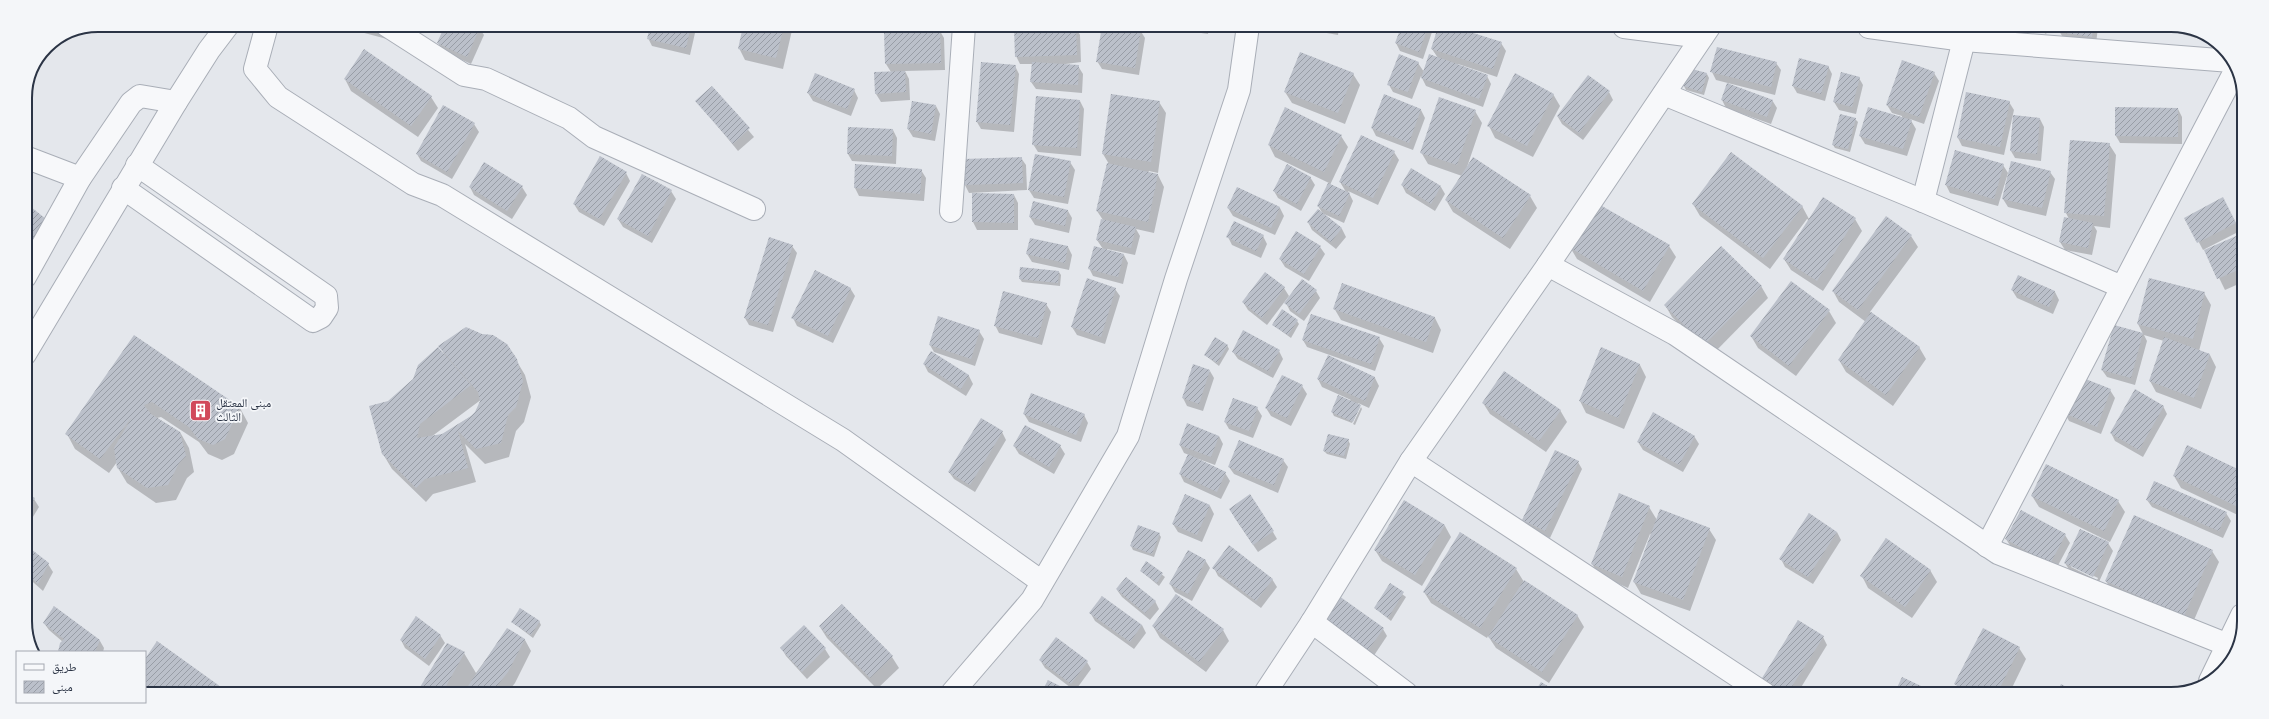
<svg xmlns="http://www.w3.org/2000/svg" width="2269" height="719" font-family="'Open Sans','Noto Naskh Arabic',sans-serif">
	<defs>
		<pattern id="building-hatch" width="6" height="6" patternUnits="userSpaceOnUse"><rect width="6" height="6" fill="#bbc0ca"/><path d="M-1 1l2-2M0 6l6-6M5 7l2-2" fill="none" stroke="#989da6"/></pattern>
	</defs>
	<rect width="100%" height="100%" fill="#e4e7ec"/>
	<g fill="#0003" fill-rule="evenodd">
		<polygon points="334,25 386,25 387,39"/>
		<polygon points="446,25 475,25 479,28 484,35 471,64 443,51 438,43"/>
		<polygon points="602,26 640,26 639,33 604,28"/>
		<polygon points="651,26 691,26 695,33 690,55 652,46 648,38"/>
		<polygon points="744,26 793,26 783,69 745,60 739,48"/>
		<polygon points="1103,26 1140,30 1145,38 1139,75 1102,69 1097,61"/>
		<polygon points="1153,26 1209,26 1208,34"/>
		<polygon points="1287,26 1339,27 1338,35"/>
		<polygon points="1402,27 1429,27 1432,32 1423,59 1400,51 1396,43"/>
		<polygon points="1439,27 1451,27 1501,43 1506,51 1497,77 1458,64 1458,65 1487,76 1491,84 1483,107 1426,86 1421,76 1412,99 1393,92 1389,85 1418,63 1424,72 1438,58 1432,49"/>
		<polygon points="2036,27 2050,27 2046,34"/>
		<polygon points="2060,27 2098,27 2096,44 2064,39 2059,31"/>
		<polygon points="2114,27 2137,27 2136,30"/>
		<polygon points="2155,27 2190,28 2208,39 2208,41"/>
		<polygon points="1076,28 1080,35 1081,62 1058,65 1078,66 1083,74 1082,93 1036,89 1031,82 1033,64 1020,64 1016,56"/>
		<polygon points="940,31 944,38 945,70 905,71 909,79 910,100 881,102 876,94 891,72 886,64"/>
		<polygon points="1776,63 1781,70 1775,95 1716,80 1712,72"/>
		<polygon points="1015,66 1019,74 1014,132 981,129 977,122"/>
		<polygon points="1828,66 1832,74 1825,101 1797,93 1793,86"/>
		<polygon points="1934,73 1939,81 1924,124 1910,119 1916,129 1907,156 1865,144 1860,136 1902,118 1902,116 1892,113 1887,105"/>
		<polygon points="1353,74 1360,85 1345,124 1292,103 1285,92"/>
		<polygon points="1707,74 1709,78 1704,95 1686,90 1684,86"/>
		<polygon points="1859,78 1863,85 1856,114 1839,110 1834,102"/>
		<polygon points="345,79 431,97 438,108 418,137 351,91"/>
		<polygon points="712,87 754,137 738,151 697,101"/>
		<polygon points="854,90 858,98 851,116 813,101 808,93"/>
		<polygon points="1609,92 1613,100 1583,140 1562,124 1558,117"/>
		<polygon points="1553,94 1560,106 1533,157 1495,138 1489,126"/>
		<polygon points="1384,96 1421,110 1425,118 1413,150 1376,136 1372,128"/>
		<polygon points="1722,100 1772,100 1777,108 1771,124 1726,108"/>
		<polygon points="1080,101 1084,109 1081,156 1038,152 1033,144"/>
		<polygon points="1159,102 1166,113 1158,173 1149,171 1148,173 1158,175 1164,187 1154,233 1136,229 1140,236 1135,255 1107,249 1107,250 1124,255 1128,263 1123,284 1093,276 1089,268 1103,249 1097,240 1103,220 1097,211 1109,164 1103,154"/>
		<polygon points="2009,102 2014,110 2004,155 1962,146 1958,138"/>
		<polygon points="936,106 940,114 935,141 913,137 908,129"/>
		<polygon points="2178,109 2182,117 2182,144 2120,143 2116,136"/>
		<polygon points="1475,111 1482,123 1467,167 1473,158 1530,196 1537,208 1510,249 1453,212 1446,200 1462,176 1428,164 1421,152"/>
		<polygon points="1855,119 1858,122 1850,152 1835,148 1833,145"/>
		<polygon points="2040,119 2044,127 2041,161 2015,158 2011,151"/>
		<polygon points="474,124 479,132 452,179 421,161 417,154"/>
		<polygon points="893,130 897,138 896,164 852,161 848,154"/>
		<polygon points="1341,136 1348,147 1330,185 1346,192 1340,182 1394,152 1399,160 1378,205 1348,191 1353,201 1344,223 1324,214 1342,229 1346,237 1336,249 1312,230 1308,222 1323,214 1318,206 1329,183 1275,157 1269,145"/>
		<polygon points="2109,144 2116,155 2110,228 2094,226 2097,231 2092,255 2065,250 2060,242 2069,219 2066,213"/>
		<polygon points="1021,158 1026,165 1027,190 969,193 965,185"/>
		<polygon points="1070,162 1075,170 1068,204 1034,198 1029,190"/>
		<polygon points="2003,165 2008,173 1998,206 1950,193 1946,185"/>
		<polygon points="921,170 926,178 924,201 859,196 855,188"/>
		<polygon points="2050,172 2055,179 2046,216 2008,207 2003,199"/>
		<polygon points="626,173 630,181 604,226 579,212 574,204"/>
		<polygon points="1310,177 1315,185 1301,211 1278,198 1274,191"/>
		<polygon points="1402,185 1441,187 1445,194 1435,211 1406,193"/>
		<polygon points="470,187 522,187 527,195 512,219 474,195"/>
		<polygon points="1237,188 1280,208 1284,216 1275,235 1233,216 1228,208"/>
		<polygon points="671,191 676,199 652,243 623,227 618,219"/>
		<polygon points="1014,195 1018,203 1018,230 977,230 973,222"/>
		<polygon points="1823,198 1855,219 1862,231 1823,291 1791,270 1784,259 1809,220 1807,219 1770,269 1700,216 1693,204 1802,206 1809,219"/>
		<polygon points="2227,206 2240,231 2203,250 2186,218"/>
		<polygon points="1068,211 1072,218 1069,233 1035,225 1030,217"/>
		<polygon points="2243,234 2243,282 2225,290 2206,251"/>
		<polygon points="1263,236 1267,244 1261,258 1232,245 1228,237"/>
		<polygon points="1911,236 1918,247 1870,312 1919,347 1926,359 1893,406 1846,372 1839,360 1866,322 1839,302 1833,291"/>
		<polygon points="792,246 797,253 773,332 749,325 745,318"/>
		<polygon points="1669,246 1676,257 1650,302 1577,259 1570,247"/>
		<polygon points="1068,247 1072,255 1069,270 1032,262 1027,254"/>
		<polygon points="1320,247 1325,254 1309,281 1285,267 1280,259"/>
		<polygon points="1059,272 1061,275 1060,286 1022,282 1020,279"/>
		<polygon points="1342,285 1435,318 1441,330 1433,353 1341,320 1334,308"/>
		<polygon points="1761,286 1768,298 1711,356 1672,317 1665,305"/>
		<polygon points="850,288 855,296 833,343 797,326 793,318"/>
		<polygon points="1284,288 1289,296 1267,325 1248,310 1243,302"/>
		<polygon points="1115,289 1120,296 1105,344 1077,335 1072,327"/>
		<polygon points="2012,290 2055,292 2059,300 2053,314 2017,298"/>
		<polygon points="1316,291 1320,298 1304,321 1290,311 1286,303"/>
		<polygon points="2204,293 2211,305 2199,351 2210,355 2216,367 2201,409 2156,392 2150,381 2164,341 2144,335 2147,341 2135,385 2107,377 2102,370 2114,326 2143,334 2138,324"/>
		<polygon points="1046,304 1051,312 1042,345 999,333 995,325"/>
		<polygon points="1829,311 1836,323 1796,376 1758,348 1751,336"/>
		<polygon points="1297,321 1299,324 1291,338 1273,325"/>
		<polygon points="2243,328 2243,339 2238,331"/>
		<polygon points="979,331 984,339 975,366 934,352 930,345"/>
		<polygon points="134,336 240,408 248,423 234,454 222,460 208,454 199,442 161,417 157,418 180,432 189,448 194,472 187,478 176,500 156,503 127,483 118,468 117,462 109,473 75,449 67,434"/>
		<polygon points="1379,338 1384,346 1375,371 1307,347 1303,340"/>
		<polygon points="1227,345 1229,349 1219,366 1205,355"/>
		<path d="M440 346 516 360 525 375 531 397 524 422 516 431 509 457 485 464 465 444 476 482 433 494 426 502 392 469 383 454 389 402 444 354ZM482 399 476 413 442 435 431 437Z"/>
		<polygon points="1602,349 1640,365 1646,377 1624,429 1586,413 1580,401"/>
		<polygon points="1279,351 1283,359 1273,378 1238,359 1233,352"/>
		<polygon points="931,353 969,376 973,384 966,396 928,372 924,364"/>
		<polygon points="1328,356 1375,378 1379,386 1369,408 1358,403 1360,407 1352,423 1334,416 1332,412 1351,400 1322,387 1318,379"/>
		<polygon points="1210,371 1214,378 1203,411 1187,406 1183,398"/>
		<polygon points="1302,386 1307,394 1291,426 1271,416 1266,408"/>
		<polygon points="2110,390 2115,398 2101,434 2069,421 2065,413"/>
		<polygon points="1483,403 1560,410 1567,422 1546,452 1490,414"/>
		<polygon points="2163,406 2167,414 2143,457 2115,441 2111,433"/>
		<polygon points="1361,407 1362,409 1355,425 1353,424"/>
		<polygon points="1257,408 1262,416 1253,438 1229,429 1225,422"/>
		<polygon points="1024,414 1084,415 1088,423 1081,442 1029,422"/>
		<polygon points="1002,432 1006,440 975,492 954,479 949,472"/>
		<polygon points="1219,436 1223,444 1215,465 1196,458 1195,459 1225,473 1230,481 1221,499 1184,482 1180,474 1189,455 1184,453 1180,445"/>
		<polygon points="1694,436 1699,444 1683,472 1643,450 1638,442"/>
		<polygon points="1348,440 1350,444 1346,459 1327,454 1324,451"/>
		<polygon points="1014,446 1060,446 1065,454 1054,474 1019,454"/>
		<polygon points="2188,447 2242,472 2242,517 2181,488 2174,476"/>
		<polygon points="1283,460 1288,467 1278,493 1234,474 1229,467"/>
		<polygon points="1578,462 1582,469 1550,538 1528,528 1523,520"/>
		<polygon points="25,493 34,499 39,507 28,525 25,523"/>
		<polygon points="2032,496 2118,501 2125,512 2110,542 2039,507"/>
		<polygon points="2147,500 2226,513 2231,521 2223,538 2152,507"/>
		<polygon points="1404,501 1445,526 1451,537 1422,586 1382,561 1375,550"/>
		<polygon points="1210,506 1214,514 1202,542 1178,532 1173,524"/>
		<polygon points="1649,507 1657,520 1709,529 1716,540 1690,611 1641,594 1634,582 1652,535 1650,534 1628,588 1599,575 1592,564"/>
		<polygon points="1234,517 1273,532 1277,539 1258,552"/>
		<polygon points="1837,532 1841,540 1813,584 1785,567 1781,559"/>
		<polygon points="1159,534 1161,537 1154,557 1133,550 1131,546"/>
		<polygon points="2065,535 2070,543 2055,571 2011,547 2006,539"/>
		<path d="M2108 543 2113 551 2098 584 2070 571 2065 563ZM2071 565 2098 578 2097 580 2071 567Z"/>
		<polygon points="2212,551 2219,562 2191,627 2113,593 2106,581"/>
		<polygon points="25,556 48,564 53,572 43,591 25,575"/>
		<polygon points="1205,560 1210,568 1192,601 1175,592 1170,584"/>
		<polygon points="1147,563 1165,577 1159,586 1141,571"/>
		<polygon points="1214,568 1272,579 1277,587 1261,608 1218,576"/>
		<polygon points="1516,569 1524,582 1577,615 1584,627 1549,683 1496,648 1488,636 1487,638 1431,603 1424,592"/>
		<polygon points="1930,570 1937,582 1912,618 1868,588 1862,576"/>
		<polygon points="1390,585 1406,597 1391,621 1375,608"/>
		<polygon points="1117,590 1155,601 1159,609 1150,620 1122,597"/>
		<polygon points="1091,614 1142,625 1146,633 1134,649 1095,621"/>
		<polygon points="1322,620 1383,629 1387,636 1371,660"/>
		<polygon points="539,621 541,625 533,638 512,622"/>
		<polygon points="44,623 100,641 104,648 103,652 58,652 63,642 49,630"/>
		<polygon points="1153,626 1223,630 1229,641 1206,672 1160,638"/>
		<polygon points="804,627 825,649 830,657 807,679 786,656 782,649"/>
		<polygon points="820,627 892,657 899,668 877,689 827,638"/>
		<polygon points="508,629 525,640 531,651 515,683 508,692 418,692 464,653 476,673"/>
		<polygon points="440,635 445,643 429,666 405,648 401,640"/>
		<polygon points="1823,637 1827,645 1797,694 1780,694 1768,686 1763,678"/>
		<polygon points="2019,648 2026,659 2009,694 1961,694 1956,684"/>
		<polygon points="1040,660 1087,662 1091,669 1075,691 1045,668"/>
	</g>
	<g fill="url(#building-hatch)">
		<polygon points="445,25 480,27 467,57 437,43"/>
		<polygon points="650,26 691,26 686,48 647,39"/>
		<polygon points="743,26 784,26 776,58 738,49"/>
		<polygon points="1102,26 1141,29 1135,68 1096,62"/>
		<polygon points="1076,27 1077,55 1015,57 1014,28"/>
		<polygon points="1401,27 1428,27 1419,52 1395,43"/>
		<polygon points="1438,27 1454,27 1502,42 1493,69 1431,49"/>
		<polygon points="2060,27 2093,27 2092,37 2058,32"/>
		<polygon points="940,30 941,63 885,64 884,31"/>
		<polygon points="1717,47 1777,62 1771,87 1710,72"/>
		<polygon points="364,49 432,96 411,126 344,79"/>
		<polygon points="1300,52 1354,73 1338,113 1284,92"/>
		<polygon points="1399,54 1419,62 1408,92 1387,85"/>
		<polygon points="1429,54 1488,75 1479,99 1421,78"/>
		<polygon points="1799,58 1829,66 1821,94 1792,86"/>
		<polygon points="1902,60 1935,72 1919,117 1886,105"/>
		<polygon points="981,62 1016,65 1010,125 976,122"/>
		<polygon points="1032,62 1079,65 1078,85 1030,82"/>
		<polygon points="1688,68 1707,73 1702,92 1683,86"/>
		<polygon points="905,71 906,92 875,94 874,72"/>
		<polygon points="1841,72 1860,77 1852,107 1833,102"/>
		<polygon points="815,73 855,89 847,109 807,93"/>
		<polygon points="1515,73 1554,94 1527,146 1487,126"/>
		<polygon points="1588,75 1610,91 1579,133 1557,116"/>
		<polygon points="1727,83 1773,100 1767,117 1721,100"/>
		<polygon points="712,86 750,128 733,144 695,101"/>
		<polygon points="1966,92 2010,101 2000,147 1957,138"/>
		<polygon points="1111,94 1160,101 1151,162 1102,154"/>
		<polygon points="1384,94 1421,109 1409,143 1371,128"/>
		<polygon points="1036,96 1080,100 1077,148 1032,145"/>
		<polygon points="1439,97 1476,110 1457,165 1420,153"/>
		<polygon points="912,101 936,105 931,134 907,129"/>
		<polygon points="443,105 475,123 447,172 416,154"/>
		<polygon points="1285,107 1342,135 1324,172 1268,145"/>
		<polygon points="1868,107 1912,120 1903,149 1859,136"/>
		<polygon points="2115,107 2178,108 2178,137 2115,136"/>
		<polygon points="1840,114 1856,118 1848,149 1832,145"/>
		<polygon points="2013,115 2040,118 2037,154 2010,151"/>
		<polygon points="848,127 893,129 892,156 847,154"/>
		<polygon points="1361,135 1395,151 1373,198 1339,182"/>
		<polygon points="2070,140 2110,143 2104,216 2064,213"/>
		<polygon points="1955,150 2004,164 1994,199 1945,185"/>
		<polygon points="1731,152 1803,206 1763,258 1692,204"/>
		<polygon points="1035,154 1071,161 1064,197 1028,190"/>
		<polygon points="600,156 627,172 599,219 573,204"/>
		<polygon points="1022,157 1023,183 964,185 963,159"/>
		<polygon points="1473,157 1531,195 1503,238 1445,200"/>
		<polygon points="2011,161 2051,171 2042,208 2002,199"/>
		<polygon points="484,162 523,186 507,211 469,187"/>
		<polygon points="1107,163 1158,174 1148,222 1096,211"/>
		<polygon points="855,164 922,169 920,194 854,188"/>
		<polygon points="1287,164 1311,177 1297,204 1273,191"/>
		<polygon points="1411,168 1441,186 1431,204 1401,185"/>
		<polygon points="642,174 672,190 648,236 617,219"/>
		<polygon points="1328,183 1350,193 1339,216 1317,206"/>
		<polygon points="1237,187 1280,207 1271,228 1227,208"/>
		<polygon points="972,193 1014,194 1014,223 972,222"/>
		<polygon points="1823,197 1856,218 1817,281 1783,259"/>
		<polygon points="2223,197 2236,223 2197,243 2184,218"/>
		<polygon points="1033,201 1068,210 1065,226 1029,217"/>
		<polygon points="1595,202 1670,245 1643,291 1569,247"/>
		<polygon points="31,207 46,219 25,261 25,218"/>
		<polygon points="1318,209 1342,228 1331,242 1307,222"/>
		<polygon points="1886,216 1912,235 1858,310 1832,291"/>
		<polygon points="2064,217 2093,223 2088,248 2059,242"/>
		<polygon points="1101,219 1136,227 1131,248 1096,240"/>
		<polygon points="1234,221 1264,235 1256,251 1226,237"/>
		<polygon points="1296,231 1321,246 1304,274 1279,259"/>
		<polygon points="2243,233 2243,268 2217,279 2204,250"/>
		<polygon points="769,237 793,245 768,325 744,318"/>
		<polygon points="1030,238 1068,246 1065,263 1026,254"/>
		<polygon points="1094,246 1124,254 1118,277 1088,269"/>
		<polygon points="1721,246 1762,286 1704,345 1664,305"/>
		<polygon points="1020,267 1059,271 1058,283 1019,279"/>
		<polygon points="815,270 851,288 828,336 791,318"/>
		<polygon points="1265,272 1285,287 1262,318 1242,302"/>
		<polygon points="2018,275 2055,291 2049,307 2011,290"/>
		<polygon points="1087,278 1116,288 1101,337 1071,327"/>
		<polygon points="2149,278 2205,292 2193,339 2137,324"/>
		<polygon points="1302,279 1317,290 1299,314 1284,303"/>
		<polygon points="1791,281 1830,310 1789,366 1750,336"/>
		<polygon points="1342,283 1435,317 1426,342 1333,309"/>
		<polygon points="1003,291 1047,303 1038,338 994,326"/>
		<polygon points="1282,309 1298,320 1288,335 1272,325"/>
		<polygon points="1871,312 1920,347 1886,395 1838,360"/>
		<polygon points="1311,314 1380,337 1371,364 1302,340"/>
		<polygon points="938,316 980,330 971,359 929,345"/>
		<polygon points="2114,325 2143,333 2131,378 2101,370"/>
		<polygon points="466,327 482,334 493,335 507,344 517,359 523,381 516,407 508,415 501,443 476,449 458,431 468,468 425,479 416,488 382,454 369,406 388,401 413,379 418,365 438,347 471,385 420,424 417,438 442,434 471,416 475,412 480,401 478,392 438,346"/>
		<polygon points="1243,330 1280,350 1268,371 1232,352"/>
		<polygon points="134,335 240,407 225,439 213,445 198,439 189,427 152,402 144,405 151,414 180,432 186,456 179,463 168,485 147,488 117,468 114,448 132,417 100,459 65,434"/>
		<polygon points="1215,337 1228,345 1217,363 1204,355"/>
		<polygon points="2164,337 2210,354 2194,398 2149,381"/>
		<polygon points="1601,347 1640,364 1618,418 1579,401"/>
		<polygon points="931,351 969,375 961,389 923,364"/>
		<polygon points="1328,355 1375,377 1365,401 1317,379"/>
		<polygon points="1193,364 1210,370 1199,404 1182,398"/>
		<polygon points="1504,371 1561,410 1539,441 1482,403"/>
		<polygon points="1282,375 1303,385 1287,418 1265,408"/>
		<polygon points="2078,376 2111,389 2097,427 2064,413"/>
		<polygon points="2135,389 2164,406 2139,450 2110,433"/>
		<polygon points="1031,393 1085,414 1076,435 1023,414"/>
		<polygon points="1338,395 1361,405 1353,422 1331,412"/>
		<polygon points="1233,398 1258,407 1249,431 1224,422"/>
		<polygon points="1653,412 1695,436 1679,465 1637,442"/>
		<polygon points="981,418 1003,431 970,485 948,472"/>
		<polygon points="1187,423 1219,436 1211,457 1179,445"/>
		<polygon points="1025,425 1061,445 1049,467 1013,446"/>
		<polygon points="1328,434 1349,439 1344,456 1323,451"/>
		<polygon points="1239,440 1284,459 1274,485 1228,467"/>
		<polygon points="2187,445 2242,471 2242,499 2238,507 2173,476"/>
		<polygon points="1555,450 1579,461 1545,531 1522,520"/>
		<polygon points="1188,454 1226,472 1217,492 1179,474"/>
		<polygon points="2046,464 2119,500 2104,531 2031,496"/>
		<polygon points="2154,481 2227,512 2219,531 2146,500"/>
		<polygon points="25,492 35,498 25,515"/>
		<polygon points="1619,493 1650,506 1622,577 1591,564"/>
		<polygon points="1185,494 1210,505 1197,535 1172,524"/>
		<polygon points="1250,494 1274,531 1253,545 1229,509"/>
		<polygon points="1404,500 1445,525 1415,575 1374,550"/>
		<polygon points="1660,509 1710,528 1683,600 1633,582"/>
		<polygon points="2021,510 2066,534 2050,564 2005,539"/>
		<polygon points="1809,513 1837,532 1808,577 1779,559"/>
		<polygon points="2134,515 2213,550 2184,616 2105,581"/>
		<polygon points="1138,525 1160,533 1152,554 1130,546"/>
		<polygon points="2080,529 2109,542 2093,577 2064,563"/>
		<polygon points="1460,532 1517,568 1480,628 1423,592"/>
		<polygon points="1886,538 1931,570 1905,607 1860,576"/>
		<polygon points="1229,545 1273,579 1256,601 1212,568"/>
		<polygon points="31,549 49,563 38,584 25,572 25,555"/>
		<polygon points="1188,550 1206,560 1188,594 1169,584"/>
		<polygon points="1146,561 1163,573 1157,583 1140,571"/>
		<polygon points="1126,577 1156,601 1145,613 1116,589"/>
		<polygon points="1524,580 1578,615 1542,672 1488,637"/>
		<polygon points="1390,583 1404,592 1388,618 1374,608"/>
		<polygon points="1176,594 1224,629 1199,662 1152,626"/>
		<polygon points="1102,596 1142,625 1130,642 1089,613"/>
		<polygon points="1339,596 1384,628 1366,653 1321,620"/>
		<polygon points="842,604 893,656 870,678 819,626"/>
		<polygon points="54,606 100,640 95,652 58,652 60,643 64,639 43,623"/>
		<polygon points="520,608 540,621 531,635 511,622"/>
		<polygon points="416,616 441,635 425,659 400,640"/>
		<polygon points="1798,620 1824,636 1787,694 1762,678"/>
		<polygon points="804,625 826,648 802,672 780,648"/>
		<polygon points="507,628 525,639 508,672 492,692 464,692"/>
		<polygon points="1983,628 2020,647 1997,694 1973,694 1954,684"/>
		<polygon points="1056,637 1088,661 1071,684 1039,660"/>
		<polygon points="157,641 228,692 145,692 145,659"/>
		<polygon points="447,643 465,652 445,688 442,692 417,692"/>
		<polygon points="1902,677 1938,694 1894,694"/>
		<polygon points="1048,680 1074,693 1041,693"/>
		<polygon points="1541,682 1559,693 1534,693"/>
		<polygon points="2061,684 2079,694 2056,694"/>
	</g>
	<g fill="none" stroke-linecap="round" stroke-linejoin="round">
		<defs>
			<g id="minor">
				<polyline points="267,25 255,69 278,97 413,184 442,195 843,440 1042,582"/>
				<polyline points="386,25 464,75 486,79 569,118 594,137 754,209"/>
				<polyline points="1624,27 1702,37"/>
				<polyline points="1869,27 1964,40 2231,61"/>
				<polyline points="1664,94 1923,201 2122,287"/>
				<polyline points="25,157 80,178"/>
				<polyline points="123,188 313,321 321,317 327,308 326,296 137,165"/>
				<polyline points="1923,201 1964,40 1972,28"/>
				<polyline points="951,211 964,26"/>
				<polyline points="1548,265 1675,334 1998,553 2228,645"/>
				<polyline points="25,277 80,178 131,103 140,96 176,102"/>
				<polyline points="25,354 176,102 209,50 228,25"/>
				<polyline points="1411,461 1765,694"/>
				<polyline points="1987,546 2235,71"/>
				<polyline points="1312,622 1406,693"/>
				<polyline points="2210,681 2242,615"/>
				<polyline points="952,693 1032,600 1128,436 1176,279 1239,90 1248,26"/>
				<polyline points="1265,693 1312,622 1411,461 1548,265 1709,27"/>
			</g>
		</defs>
		<use href="#minor" stroke="#a9aeb7" stroke-width="24"/>
		<use href="#minor" stroke="#f7f8fa" stroke-width="22"/>
	</g>
	<defs>
		<symbol id="building-square" viewBox="-11 -11 22 22"><rect x="-9" y="-9" width="18" height="18" rx="4" fill="#d1495b" stroke="#f4f6f9"/><path d="M-4-6H4V6H1V3H-1V6H-4ZM-2.5-4.3h1.7v1.8h-1.7ZM.8-4.3h1.7v1.8H.8ZM-2.5-1h1.7V.8h-1.7ZM.8-1h1.7V.8H.8Z" fill="#fff"/></symbol>
	</defs>
	<g fill-rule="evenodd">
		<use href="#building-square" x="188" y="398" width="25" height="25"/>
	</g>
	<g text-anchor="middle" stroke-width="3.5" stroke-linejoin="round" paint-order="stroke">
		<g font-size="12" fill="#2b3445" stroke="#f4f6f9" text-anchor="start">
			<text x="216" y="407">مبنى المعتقل<tspan x="216" dy="14">الثالث</tspan></text>
		</g>
	</g>
	<path d="M0 0H2269V719H0ZM98 32H2171A66 66 0 0 1 2237 98V621A66 66 0 0 1 2171 687H98A66 66 0 0 1 32 621V98A66 66 0 0 1 98 32Z" fill="#f4f6f9" fill-rule="evenodd"/>
	<path fill="none" stroke="#2b3445" stroke-width="2" d="M98 32H2171A66 66 0 0 1 2237 98V621A66 66 0 0 1 2171 687H98A66 66 0 0 1 32 621V98A66 66 0 0 1 98 32Z"/>
	<rect x="16" y="651" width="130" height="52" fill="#f4f6f9" stroke="#a4a8b1"/>
	<rect x="24" y="664" width="20" height="6" fill="#f7f8fa" stroke="#a4a8b1"/>
	<text x="52" y="671" font-size="12" fill="#2b3445">طريق</text>
	<rect x="24" y="681" width="20" height="12" fill="url(#building-hatch)" stroke="#a4a8b1"/>
	<text x="52" y="691" font-size="12" fill="#2b3445">مبنى</text>
</svg>
